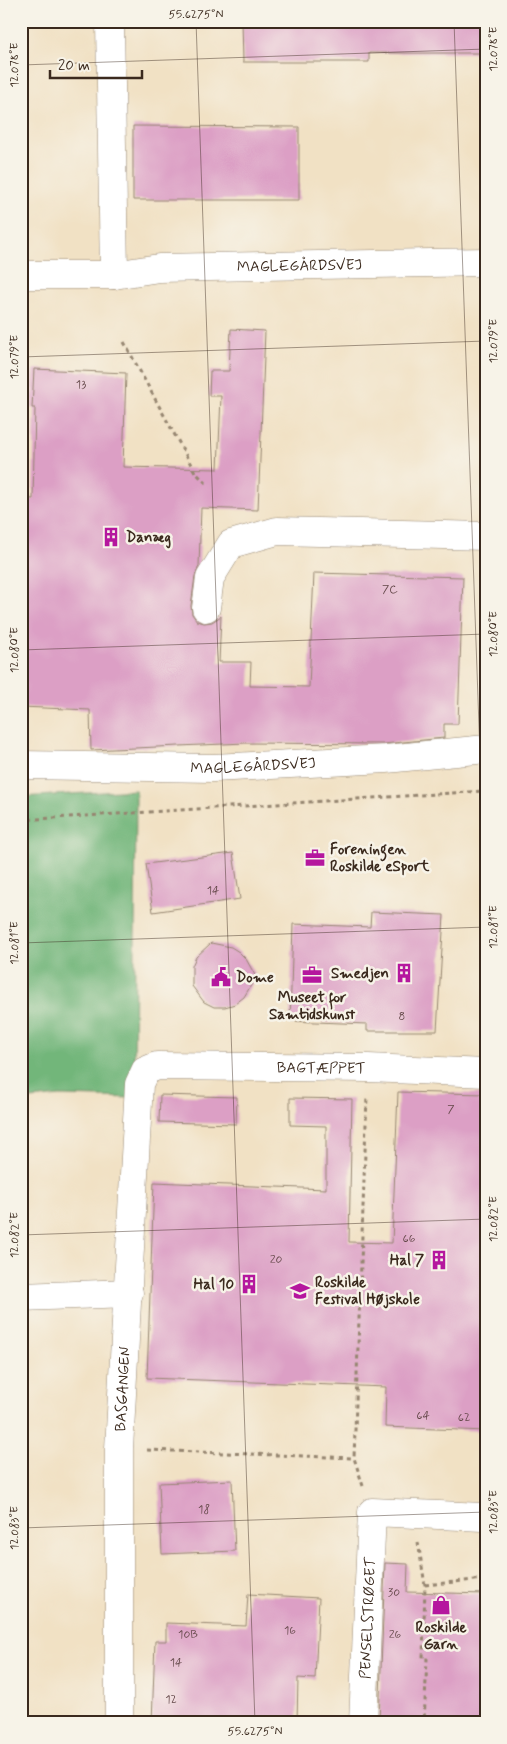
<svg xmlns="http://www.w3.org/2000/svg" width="507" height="1744" font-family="Mynerve,sans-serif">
	<rect width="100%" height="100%" fill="#f7f3e8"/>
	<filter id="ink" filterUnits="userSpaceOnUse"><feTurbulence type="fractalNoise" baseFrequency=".02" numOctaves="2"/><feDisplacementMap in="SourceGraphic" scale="10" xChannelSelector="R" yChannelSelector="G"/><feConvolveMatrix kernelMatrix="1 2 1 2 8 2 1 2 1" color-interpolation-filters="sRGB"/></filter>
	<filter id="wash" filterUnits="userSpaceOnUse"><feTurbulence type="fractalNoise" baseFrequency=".0096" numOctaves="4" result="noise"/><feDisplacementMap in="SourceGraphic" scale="20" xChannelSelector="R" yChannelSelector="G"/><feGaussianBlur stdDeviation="1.12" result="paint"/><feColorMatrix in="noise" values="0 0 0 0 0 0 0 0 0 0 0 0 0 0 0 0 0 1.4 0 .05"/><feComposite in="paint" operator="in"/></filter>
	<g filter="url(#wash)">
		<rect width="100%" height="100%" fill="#f1e1c4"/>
		<polygon fill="#72b67a" stroke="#56704c" points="136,790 134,1098 60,1096 21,1100 21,797"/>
		<g id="blocks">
			<g fill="#dc9fc5">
				<polygon points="242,21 486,21 486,53 369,53 369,62 243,62"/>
				<polygon points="133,126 299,127 299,200 133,200"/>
				<polygon points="231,329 265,331 258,510 201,508 199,566 195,576 191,606 192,614 197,621 204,623 212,622 221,616 219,662 251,662 250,686 309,687 314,573 463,577 458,724 444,724 444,738 383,744 245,743 91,750 90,710 21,707 21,498 33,499 35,408 32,408 34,369 126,373 123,467 218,469 221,396 209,396 210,371 229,371"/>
				<polygon points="233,853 240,899 153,912 146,864"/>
				<polygon points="371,912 444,915 437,1031 367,1031 367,1024 290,1021 293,924 370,927"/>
				<polygon points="211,943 231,947 239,952 246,959 256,977 244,997 235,1004 225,1007 214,1007 204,1002 192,986 192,966 196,957"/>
				<polygon points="398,1092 486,1094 486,1431 385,1427 386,1387 147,1378 154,1182 326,1189 326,1126 290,1125 290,1098 352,1099 349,1242 392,1243"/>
				<polygon points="160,1095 237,1097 236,1124 159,1122"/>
				<polygon points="232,1480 235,1551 162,1554 159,1483"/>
				<polygon points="385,1563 408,1564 407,1592 486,1594 483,1723 379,1723"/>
				<polygon points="248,1594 319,1598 315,1679 298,1678 297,1723 152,1723 155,1641 166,1641 166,1623 246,1626"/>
			</g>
		</g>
	</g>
	<g filter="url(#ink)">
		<use href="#blocks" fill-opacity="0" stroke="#968671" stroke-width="1"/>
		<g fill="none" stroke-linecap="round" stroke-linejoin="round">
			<defs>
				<g id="minor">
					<polyline points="110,21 114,275"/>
					<path id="s1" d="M21 275H114L159 268 486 262"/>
					<polyline points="206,608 210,578 231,544 277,531 486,536"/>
					<path id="s2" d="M21 765 213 768 386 759 486 749"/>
					<polyline points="21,1297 129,1293"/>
					<path id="s3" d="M119 1723V1449L139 1084 145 1071 157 1066 368 1068 486 1073"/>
					<path id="s4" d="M363 1723 372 1512 483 1517"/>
				</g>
			</defs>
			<use href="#minor" stroke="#968671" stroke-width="29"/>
			<g stroke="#968671" stroke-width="3" stroke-dasharray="4 4" stroke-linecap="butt">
				<polyline points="124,342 195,472 206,483"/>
				<polyline points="21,820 486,791"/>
				<polyline points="147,1450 354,1458"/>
				<polyline points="363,1486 354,1458 367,1096"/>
				<polyline points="418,1542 425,1585 423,1659 427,1659 424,1723"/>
				<polyline points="425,1585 484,1579 482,1547"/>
			</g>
			<use href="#minor" stroke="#fff" stroke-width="28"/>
		</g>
	</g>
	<path fill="none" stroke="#3b2a1e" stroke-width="1" stroke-opacity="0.45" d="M196 21 255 1723M454 21 486 924M21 65 486 49M21 357 486 341M21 650 486 634M21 943 486 927M21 1235 486 1219M21 1528 486 1512"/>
	<defs>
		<symbol id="building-bare" viewBox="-9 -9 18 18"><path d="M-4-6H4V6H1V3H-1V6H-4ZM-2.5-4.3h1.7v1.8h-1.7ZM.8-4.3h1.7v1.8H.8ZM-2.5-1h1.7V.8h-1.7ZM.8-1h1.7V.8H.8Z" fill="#b5179e" stroke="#f7f3e8" stroke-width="2.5" paint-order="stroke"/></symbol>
		<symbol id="office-bare" viewBox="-9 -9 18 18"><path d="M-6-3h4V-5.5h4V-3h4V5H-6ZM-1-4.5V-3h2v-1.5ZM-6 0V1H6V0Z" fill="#b5179e" stroke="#f7f3e8" stroke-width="2.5" paint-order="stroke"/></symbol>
		<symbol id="civic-bare" viewBox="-9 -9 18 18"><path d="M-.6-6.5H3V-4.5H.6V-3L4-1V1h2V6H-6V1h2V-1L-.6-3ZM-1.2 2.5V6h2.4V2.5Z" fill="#b5179e" stroke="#f7f3e8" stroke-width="2.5" paint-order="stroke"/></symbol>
		<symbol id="university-bare" viewBox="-9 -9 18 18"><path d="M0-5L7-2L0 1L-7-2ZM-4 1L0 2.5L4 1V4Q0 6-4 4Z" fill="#b5179e" stroke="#f7f3e8" stroke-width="2.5" paint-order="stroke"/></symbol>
		<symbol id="shop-bare" viewBox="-9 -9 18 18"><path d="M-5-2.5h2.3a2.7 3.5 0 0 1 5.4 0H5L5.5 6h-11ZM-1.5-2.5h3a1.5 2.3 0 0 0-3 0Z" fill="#b5179e" stroke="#f7f3e8" stroke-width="2.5" paint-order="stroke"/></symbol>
	</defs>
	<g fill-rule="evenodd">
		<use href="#building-bare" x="97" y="523" width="28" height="28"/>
		<use href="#office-bare" x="301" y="844" width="28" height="28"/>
		<use href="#building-bare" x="390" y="959" width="28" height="28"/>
		<use href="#office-bare" x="298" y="961" width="28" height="28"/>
		<use href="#civic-bare" x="207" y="963" width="28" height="28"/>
		<use href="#building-bare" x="425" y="1246" width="28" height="28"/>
		<use href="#building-bare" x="235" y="1270" width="28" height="28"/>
		<use href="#university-bare" x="286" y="1277" width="28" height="28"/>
		<use href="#shop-bare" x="427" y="1591" width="28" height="28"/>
	</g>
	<g text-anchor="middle" stroke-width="5" stroke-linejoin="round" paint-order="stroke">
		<g font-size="12" fill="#634748">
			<text x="81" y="388">13</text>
			<text x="390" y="593">7C</text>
			<text x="213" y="894">14</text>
			<text x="402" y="1020">8</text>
			<text x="451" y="1113">7</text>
			<text x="409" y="1242">66</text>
			<text x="276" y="1263">20</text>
			<text x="423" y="1419">64</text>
			<text x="464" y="1421">62</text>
			<text x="204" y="1513">18</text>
			<text x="394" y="1596">30</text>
			<text x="290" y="1634">16</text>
			<text x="188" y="1638">10B</text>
			<text x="395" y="1638">26</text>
			<text x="176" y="1666">14</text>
			<text x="171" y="1703">12</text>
		</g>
		<g font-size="15" fill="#3b2a1e" stroke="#f7f3e8">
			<text dy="5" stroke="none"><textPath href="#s1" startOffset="279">MAGLEGÅRDSVEJ</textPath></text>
			<text dy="5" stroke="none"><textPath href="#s2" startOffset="232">MAGLEGÅRDSVEJ</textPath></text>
			<text dy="5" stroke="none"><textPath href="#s3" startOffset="831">BAGTÆPPET</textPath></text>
			<text dy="5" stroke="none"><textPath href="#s3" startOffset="334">BASGANGEN</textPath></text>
			<text dy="5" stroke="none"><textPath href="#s4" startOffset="105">PENSELSTRØGET</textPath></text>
		</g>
		<g font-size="15" font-weight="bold" fill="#3b2a1e" stroke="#f7f3e8" text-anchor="start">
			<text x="126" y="542">Danæg</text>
			<text x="330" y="854">Foreningen<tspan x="330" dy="17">Roskilde eSport</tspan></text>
			<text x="389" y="978" text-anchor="end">Smedjen</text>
			<text x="236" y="982">Dome</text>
			<text x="312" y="1002" text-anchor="middle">Museet for<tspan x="312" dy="17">Samtidskunst</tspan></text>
			<text x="424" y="1265" text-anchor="end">Hal 7</text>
			<text x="315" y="1287">Roskilde<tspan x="315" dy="17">Festival Højskole</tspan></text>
			<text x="234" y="1289" text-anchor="end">Hal 10</text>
			<text x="441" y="1632" text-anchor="middle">Roskilde<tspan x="441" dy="17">Garn</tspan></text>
		</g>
	</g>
	<rect width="507" height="1744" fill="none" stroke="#f7f3e8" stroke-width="55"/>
	<path d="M50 70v8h92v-8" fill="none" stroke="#3b2a1e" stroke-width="2.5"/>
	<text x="58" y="70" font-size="15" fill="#3b2a1e" stroke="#f7f3e8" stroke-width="4" paint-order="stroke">20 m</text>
	<rect x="28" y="28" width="452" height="1688" fill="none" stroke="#3b2a1e" stroke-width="2"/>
	<g font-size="12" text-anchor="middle" fill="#3b2a1e">
		<text x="196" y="18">55.6275°N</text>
		<text transform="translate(493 49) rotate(-90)" y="4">12.078°E</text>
		<text transform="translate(14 65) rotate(-90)" y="4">12.078°E</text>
		<text transform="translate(493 341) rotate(-90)" y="4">12.079°E</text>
		<text transform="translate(14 357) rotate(-90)" y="4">12.079°E</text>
		<text transform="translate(493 634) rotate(-90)" y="4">12.080°E</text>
		<text transform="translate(14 650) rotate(-90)" y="4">12.080°E</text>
		<text transform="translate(493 927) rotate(-90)" y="4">12.081°E</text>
		<text transform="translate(14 943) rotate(-90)" y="4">12.081°E</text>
		<text transform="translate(493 1219) rotate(-90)" y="4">12.082°E</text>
		<text transform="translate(14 1235) rotate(-90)" y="4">12.082°E</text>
		<text transform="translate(493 1512) rotate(-90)" y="4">12.083°E</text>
		<text transform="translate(14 1528) rotate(-90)" y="4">12.083°E</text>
		<text x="255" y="1735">55.6275°N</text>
	</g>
</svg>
